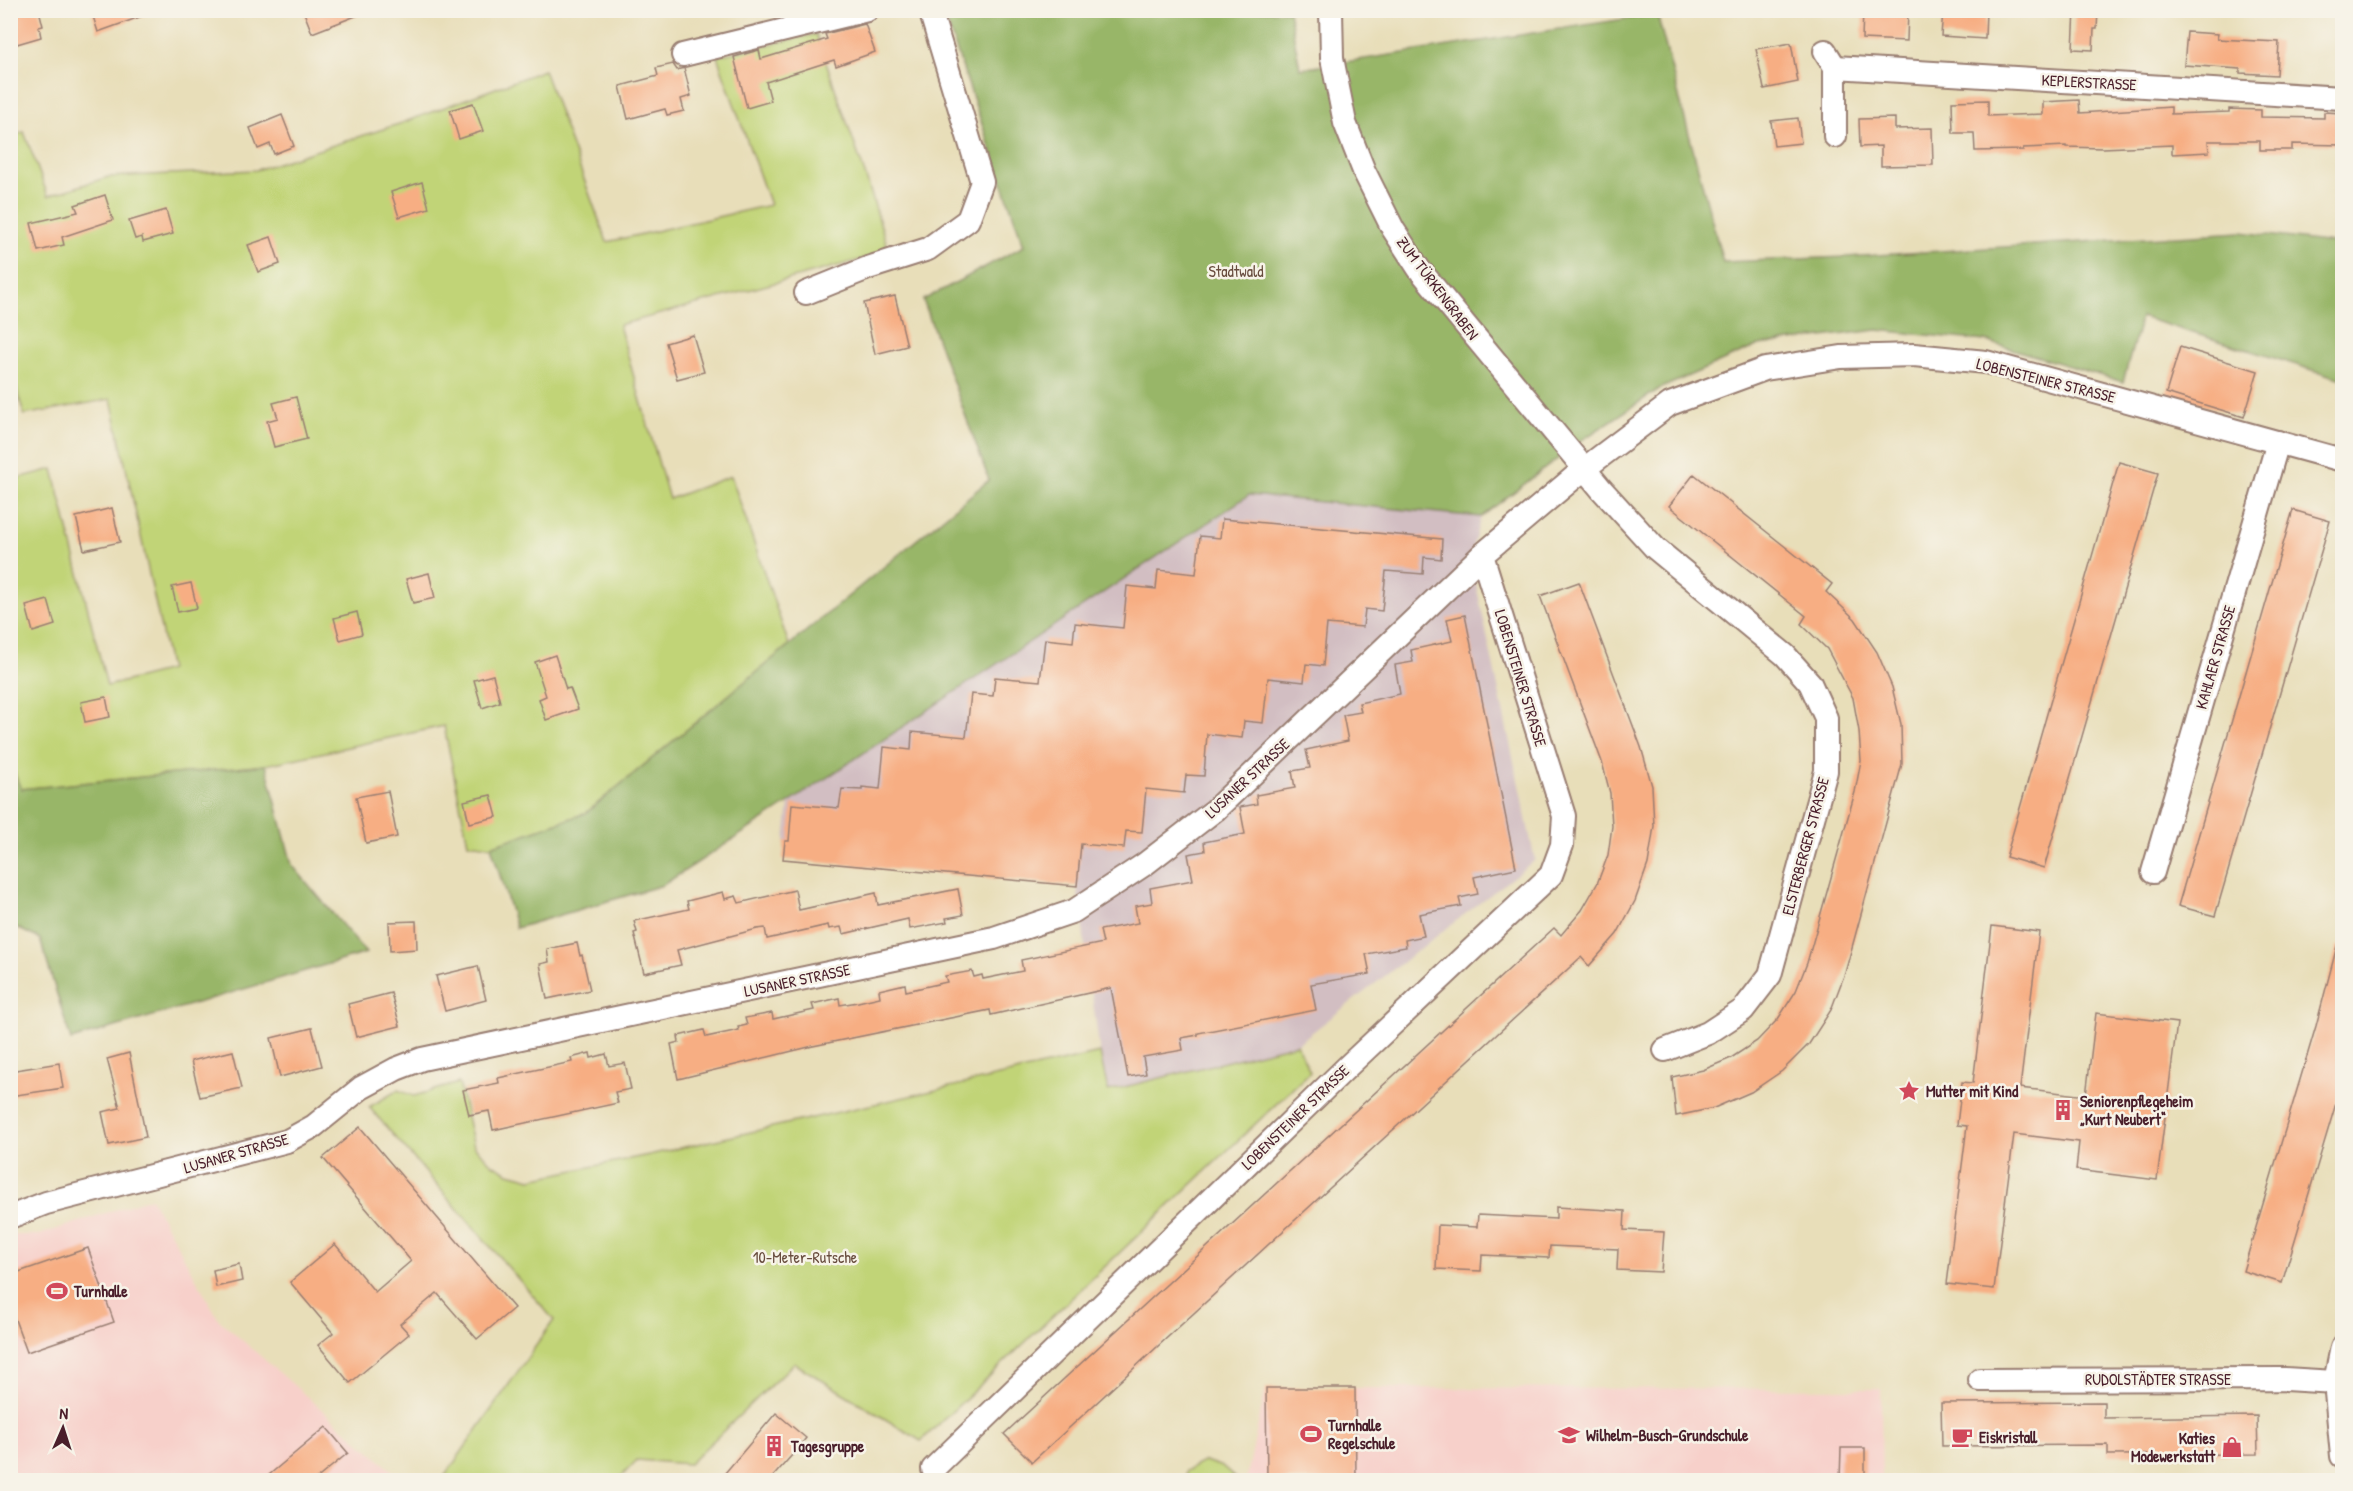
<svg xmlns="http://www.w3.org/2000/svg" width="2353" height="1491" font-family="'Patrick Hand',sans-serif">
	<rect width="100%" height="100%" fill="#f7f3e8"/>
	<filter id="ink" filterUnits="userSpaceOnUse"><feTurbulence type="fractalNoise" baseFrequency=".0167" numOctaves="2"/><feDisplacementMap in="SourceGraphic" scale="12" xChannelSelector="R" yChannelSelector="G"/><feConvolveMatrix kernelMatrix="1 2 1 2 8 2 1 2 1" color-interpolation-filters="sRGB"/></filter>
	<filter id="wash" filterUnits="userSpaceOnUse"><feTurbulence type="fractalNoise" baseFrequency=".008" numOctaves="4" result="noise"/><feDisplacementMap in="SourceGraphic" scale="24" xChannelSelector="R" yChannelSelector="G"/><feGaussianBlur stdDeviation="1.35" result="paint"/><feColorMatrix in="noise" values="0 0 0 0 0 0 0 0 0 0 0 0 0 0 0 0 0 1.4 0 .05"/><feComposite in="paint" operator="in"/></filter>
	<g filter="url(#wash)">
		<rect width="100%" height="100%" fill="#e8deb9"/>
		<g fill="#f7d0ca">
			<polygon points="151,1198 219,1320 403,1480 11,1480 10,1235 39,1235"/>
			<polygon points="1266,1388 1881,1389 1882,1480 1246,1480"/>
		</g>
		<polygon fill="#d2bec2" points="1249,495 1481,517 1470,556 1535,860 1297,1044 1108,1091 1100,1053 1077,886 783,859 789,803"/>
		<g fill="#c1d477" stroke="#867a51" stroke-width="1.5">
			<polygon points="816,34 866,177 889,252 619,325 669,499 731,476 789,645 586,813 491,846 468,843 444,726 266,765 20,789 11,763 11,480 53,469 107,686 170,670 111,399 24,415 10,365 11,136 24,132 48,196 108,177 256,170 402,123 544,70 607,242 770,205 717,56"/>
			<polygon points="1297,1044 1310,1072 921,1441 794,1363 689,1464 637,1460 618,1480 442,1480 554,1320 369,1107 398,1090 414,1096 459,1083 474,1146 492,1164 509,1173 531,1179 649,1155 1100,1053 1108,1091"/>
			<polygon points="1205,1461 1222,1467 1237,1480 1186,1480 1186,1471"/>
		</g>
		<g fill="#98b668" stroke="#716a4a" stroke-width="1.5">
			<polygon points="943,11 1289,11 1300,69 1657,14 1723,262 1846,257 2241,232 2342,244 2342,379 2141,317 2123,382 1985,341 1877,330 1759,345 1659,389 1585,438 1481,517 1249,495 789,803 663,885 516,928 491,846 586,813 989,480 923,300 1024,246"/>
			<polygon points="10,763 21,789 266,765 292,865 366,953 71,1040 40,939 11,925"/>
		</g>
		<g id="blocks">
			<g fill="#f7ae83">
				<polygon points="10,10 39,10 43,26 39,27 41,37 17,44 10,21"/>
				<polygon points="91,10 151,10 151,13 98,32"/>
				<polygon points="303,10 365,10 366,12 312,33"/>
				<polygon points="1863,10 1908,10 1907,41 1862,39"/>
				<polygon points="1943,10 1986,10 1985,39 1941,36"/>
				<polygon points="2075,10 2098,10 2097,29 2094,29 2093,50 2073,49"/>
				<polygon points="865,24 875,52 836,66 834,60 766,82 771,101 747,108 734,57 759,50 761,59 827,39 825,34"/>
				<polygon points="2187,32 2218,34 2217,39 2279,42 2277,75 2240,73 2240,69 2184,65"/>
				<polygon points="1791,43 1798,82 1764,89 1756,49"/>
				<polygon points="673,64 677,70 684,68 691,96 681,99 684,111 667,115 665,109 628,119 620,86 658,76 656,68"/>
				<polygon points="1988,100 1988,116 2043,114 2043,102 2079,100 2080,113 2171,107 2171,114 2229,112 2229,109 2261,110 2261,117 2324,118 2324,112 2343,113 2343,145 2292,144 2292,150 2260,150 2260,141 2208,141 2209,152 2172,154 2172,145 2103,148 2066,147 2066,146 2023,148 2023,150 1975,151 1974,133 1953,133 1952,101"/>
				<polygon points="473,103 483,131 459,139 450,110"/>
				<polygon points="282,115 294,146 274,154 270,144 258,149 250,128"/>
				<polygon points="1798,118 1801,143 1774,146 1771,121"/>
				<polygon points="1895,118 1895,129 1932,128 1933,165 1881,166 1881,146 1860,147 1859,119"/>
				<polygon points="422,182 429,208 399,217 391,192"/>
				<polygon points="105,195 113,220 62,237 64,245 38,251 31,223 78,212 75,205"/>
				<polygon points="166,210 173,234 143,242 142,237 135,239 129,221"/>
				<polygon points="271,237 280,264 258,272 248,245"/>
				<polygon points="895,296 907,346 875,354 864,303"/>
				<polygon points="693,335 704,372 677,379 666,343"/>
				<polygon points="2180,347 2258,371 2244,417 2166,393"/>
				<polygon points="296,397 307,439 274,447 267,421 278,418 273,403"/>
				<polygon points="2119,462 2158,473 2044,868 2006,857"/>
				<polygon points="1694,474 1832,584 1826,592 1855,619 1877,652 1892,687 1901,724 1902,764 1845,973 1831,1010 1809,1044 1782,1071 1751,1092 1714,1108 1676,1116 1672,1077 1703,1070 1731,1058 1757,1041 1778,1019 1796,991 1807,963 1855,792 1861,761 1859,731 1853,698 1827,649 1801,624 1806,616 1669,506"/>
				<polygon points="112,508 120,542 84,550 76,517"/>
				<polygon points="2293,510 2330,521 2215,916 2178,906"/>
				<polygon points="1222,519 1442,539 1441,559 1424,557 1423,574 1386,571 1382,611 1365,609 1363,627 1327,624 1323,666 1306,664 1304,682 1268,678 1263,723 1244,721 1242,738 1207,734 1204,776 1186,775 1184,793 1146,789 1142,832 1126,831 1124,848 1081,844 1077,886 783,859 785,841 789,841 792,804 839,808 842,789 862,790 862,787 880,789 884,747 911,750 912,732 966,737 971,694 993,696 995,677 1040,681 1045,639 1073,642 1075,623 1123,628 1127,586 1156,589 1158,570 1196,574 1200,536 1220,538"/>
				<polygon points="429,573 435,598 413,603 406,579"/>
				<polygon points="1579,582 1641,747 1652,786 1654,826 1648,864 1635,901 1617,934 1589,966 1581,957 1032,1462 1004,1434 1554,928 1561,935 1582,910 1597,884 1608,855 1612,826 1610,793 1602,762 1540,596"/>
				<polygon points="191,583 197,608 178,612 172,587"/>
				<polygon points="48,600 55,625 33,632 26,606"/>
				<polygon points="357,612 362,634 340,640 334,618"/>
				<polygon points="1465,615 1516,868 1474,877 1478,894 1459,898 1461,906 1419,914 1424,936 1405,940 1406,947 1366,954 1370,974 1311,984 1316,1010 1198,1033 1198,1035 1181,1038 1183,1050 1143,1057 1146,1074 1128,1077 1111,988 991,1015 990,1010 813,1046 678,1079 671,1044 679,1042 678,1036 704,1030 706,1037 739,1030 738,1027 747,1025 745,1018 772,1013 773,1019 814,1010 812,1004 839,998 840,1005 858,1002 880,997 879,990 905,984 906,991 947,982 945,976 972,971 974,977 982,975 983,979 1023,971 1021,960 1103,943 1100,930 1138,923 1135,906 1152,903 1150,888 1193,880 1188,854 1205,851 1204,842 1245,834 1240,807 1257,804 1256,795 1295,788 1292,771 1310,768 1306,750 1348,741 1343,715 1361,712 1359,703 1400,694 1395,665 1413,662 1411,650 1452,641 1447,619"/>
				<polygon points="555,655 566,689 570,688 578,709 546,720 539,699 546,696 535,662"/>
				<polygon points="493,675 500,702 482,708 474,680"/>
				<polygon points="106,697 110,717 85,722 81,702"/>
				<polygon points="388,791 397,837 366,843 356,797"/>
				<polygon points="491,795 497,817 469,823 464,801"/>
				<polygon points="958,889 963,915 946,918 947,922 910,929 908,919 843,934 841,927 829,929 828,925 767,939 765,928 757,929 677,950 681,965 644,973 634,933 637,932 634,921 689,909 687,901 723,892 725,899 736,896 739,903 795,890 799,910 876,893 878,905"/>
				<polygon points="416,921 417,949 390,951 389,922"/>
				<polygon points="1992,926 2039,932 2020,1088 2086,1096 2096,1013 2177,1023 2157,1180 2076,1170 2079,1142 2014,1134 1994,1289 1947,1284 1967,1126 1957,1125 1962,1082 1973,1083"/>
				<polygon points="577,943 580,956 582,955 590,990 547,999 540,964 549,962 547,949"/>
				<polygon points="2337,946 2343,946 2343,1080 2282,1283 2243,1271 2316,1026"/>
				<polygon points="478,966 486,1000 445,1011 436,976"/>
				<polygon points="391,993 400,1026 356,1037 348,1004"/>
				<polygon points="312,1028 322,1066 280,1077 271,1038"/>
				<polygon points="233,1051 242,1088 200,1097 191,1061"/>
				<polygon points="129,1053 146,1137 109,1145 102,1112 120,1108 107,1059"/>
				<polygon points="590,1053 591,1058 606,1054 609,1066 625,1063 631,1089 615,1092 618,1103 493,1130 489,1111 469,1115 463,1090 499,1083 498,1078 572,1062 571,1058"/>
				<polygon points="59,1063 63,1088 10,1096 10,1071"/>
				<polygon points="360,1127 514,1308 477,1339 437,1293 400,1324 409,1334 350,1383 318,1345 333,1333 290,1282 335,1244 375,1292 411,1261 323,1158"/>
				<polygon points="1556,1207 1625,1211 1624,1230 1664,1232 1661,1272 1617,1270 1618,1249 1550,1246 1549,1258 1482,1255 1481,1271 1436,1269 1438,1225 1477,1227 1478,1215 1556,1219"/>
				<polygon points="88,1248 114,1322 27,1352 10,1306 10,1275"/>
				<polygon points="239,1264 242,1281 216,1287 213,1270"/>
				<polygon points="1266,1388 1355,1388 1356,1480 1267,1480"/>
				<polygon points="2104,1402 2104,1418 2257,1416 2258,1454 2108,1455 2108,1445 1942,1446 1941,1403"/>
				<polygon points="776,1413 806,1438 793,1454 770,1480 719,1480"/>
				<polygon points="326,1427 348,1453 315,1480 263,1480"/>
				<polygon points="1841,1448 1865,1448 1865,1480 1840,1480"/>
			</g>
		</g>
	</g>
	<g filter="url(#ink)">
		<use href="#blocks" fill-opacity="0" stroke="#997e72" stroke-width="1.5"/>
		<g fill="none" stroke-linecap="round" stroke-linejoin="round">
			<defs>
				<g id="minor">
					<polyline points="1331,10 1332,58 1345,123 1364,171 1393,229 1419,269 1602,490 1655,548 1785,655 1810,683 1826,718 1826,771 1770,975 1743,1010 1708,1033 1665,1050"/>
					<polyline points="1825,51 1835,67 1835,136"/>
					<polyline points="683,55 867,10"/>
					<polyline points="1835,67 2342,98"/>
					<polyline points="806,293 868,268 928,249 968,220 982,182 930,10"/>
					<polyline points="2153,872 2278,442"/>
					<polyline points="10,1217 46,1203 287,1141 314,1126 361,1088 396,1069 422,1059 994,938 1074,911 1145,864 1215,810 1482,555"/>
					<polyline points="2342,1347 2335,1382 2342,1456"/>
					<polyline points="1980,1380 2285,1379 2335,1382"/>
					<polyline points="933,1469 1347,1067 1551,875 1562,845 1564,816 1482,555 1584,469 1670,404 1765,369 1841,357 1914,355 1986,362 2342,460"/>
				</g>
			</defs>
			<use href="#minor" stroke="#997e72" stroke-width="26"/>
			<use href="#minor" stroke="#fff" stroke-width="22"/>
		</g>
	</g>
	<defs>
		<symbol id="sight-bare" viewBox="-9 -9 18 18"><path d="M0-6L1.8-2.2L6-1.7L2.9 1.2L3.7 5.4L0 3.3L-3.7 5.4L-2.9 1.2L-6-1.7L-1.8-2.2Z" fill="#d1495b" stroke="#f7f3e8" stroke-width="2.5" paint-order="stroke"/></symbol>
		<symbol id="building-bare" viewBox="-9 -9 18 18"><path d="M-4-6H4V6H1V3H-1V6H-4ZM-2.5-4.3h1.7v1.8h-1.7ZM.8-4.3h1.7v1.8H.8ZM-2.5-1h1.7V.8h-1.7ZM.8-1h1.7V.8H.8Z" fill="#d1495b" stroke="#f7f3e8" stroke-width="2.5" paint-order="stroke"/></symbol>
		<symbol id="stadium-bare" viewBox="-9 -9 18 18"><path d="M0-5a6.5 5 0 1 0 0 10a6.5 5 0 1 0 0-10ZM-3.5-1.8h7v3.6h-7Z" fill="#d1495b" stroke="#f7f3e8" stroke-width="2.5" paint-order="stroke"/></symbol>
		<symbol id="school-bare" viewBox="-9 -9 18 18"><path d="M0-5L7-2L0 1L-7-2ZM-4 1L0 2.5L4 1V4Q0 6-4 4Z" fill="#d1495b" stroke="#f7f3e8" stroke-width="2.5" paint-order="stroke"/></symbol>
		<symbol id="cafe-bare" viewBox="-9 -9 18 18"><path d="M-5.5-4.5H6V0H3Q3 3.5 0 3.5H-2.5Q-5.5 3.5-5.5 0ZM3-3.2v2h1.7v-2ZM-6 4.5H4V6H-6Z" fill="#d1495b" stroke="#f7f3e8" stroke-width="2.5" paint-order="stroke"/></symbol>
		<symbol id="shop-bare" viewBox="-9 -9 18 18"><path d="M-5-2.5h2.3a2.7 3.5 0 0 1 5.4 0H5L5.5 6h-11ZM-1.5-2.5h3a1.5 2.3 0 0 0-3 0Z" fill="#d1495b" stroke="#f7f3e8" stroke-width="2.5" paint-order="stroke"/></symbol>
	</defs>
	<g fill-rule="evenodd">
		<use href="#sight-bare" x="1894" y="1076" width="30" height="30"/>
		<use href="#building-bare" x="2048" y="1095" width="30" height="30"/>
		<use href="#stadium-bare" x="42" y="1276" width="30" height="30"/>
		<use href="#stadium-bare" x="1296" y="1419" width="30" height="30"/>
		<use href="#school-bare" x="1554" y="1420" width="30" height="30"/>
		<use href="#cafe-bare" x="1947" y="1422" width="30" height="30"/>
		<use href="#building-bare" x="759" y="1431" width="30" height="30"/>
		<use href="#shop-bare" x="2217" y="1432" width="30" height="30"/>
	</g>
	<g text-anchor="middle" stroke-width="5" stroke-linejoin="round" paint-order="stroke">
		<g font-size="16" fill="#4a1f2b" stroke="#f7f3e8">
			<text transform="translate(2089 82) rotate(3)" y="6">KEPLERSTRASSE</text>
			<text transform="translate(1438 288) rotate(53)" y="6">ZUM TÜRKENGRABEN</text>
			<text transform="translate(2046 380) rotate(14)" y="6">LOBENSTEINER STRASSE</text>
			<text transform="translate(2215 657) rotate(-74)" y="6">KAHLAER STRASSE</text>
			<text transform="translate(1521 678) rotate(73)" y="6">LOBENSTEINER STRASSE</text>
			<text transform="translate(1247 778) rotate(-43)" y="6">LUSANER STRASSE</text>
			<text transform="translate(1805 846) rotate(-75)" y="6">ELSTERBERGER STRASSE</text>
			<text transform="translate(797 980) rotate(-12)" y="6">LUSANER STRASSE</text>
			<text transform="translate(1295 1117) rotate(-44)" y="6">LOBENSTEINER STRASSE</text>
			<text transform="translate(236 1153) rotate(-16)" y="6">LUSANER STRASSE</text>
			<text x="2158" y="1385">RUDOLSTÄDTER STRASSE</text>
		</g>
		<g font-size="16" fill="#684c3e" stroke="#f7f3e8">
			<text x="1236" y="277">Stadtwald</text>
			<text x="805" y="1263">10-Meter-Rutsche</text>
		</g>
		<g font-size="16" font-weight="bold" fill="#4a1f2b" stroke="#f7f3e8" text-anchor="start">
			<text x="1926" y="1097">Mutter mit Kind</text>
			<text x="2080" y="1107">Seniorenpflegeheim<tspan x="2080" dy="18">„Kurt Neubert“</tspan></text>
			<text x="74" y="1297">Turnhalle</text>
			<text x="1328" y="1431">Turnhalle<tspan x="1328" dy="18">Regelschule</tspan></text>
			<text x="1586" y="1441">Wilhelm-Busch-Grundschule</text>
			<text x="1979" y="1443">Eiskristall</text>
			<text x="2215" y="1444" text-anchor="end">Katies<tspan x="2215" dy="18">Modewerkstatt</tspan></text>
			<text x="791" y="1452">Tagesgruppe</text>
		</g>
	</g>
	<rect width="2353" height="1491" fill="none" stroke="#f7f3e8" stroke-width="36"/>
	<g transform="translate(63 1428) rotate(3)" stroke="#f7f3e8" stroke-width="4.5" paint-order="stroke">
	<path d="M0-4.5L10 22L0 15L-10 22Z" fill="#4a1f2b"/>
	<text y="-9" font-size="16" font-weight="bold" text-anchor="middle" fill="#4a1f2b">N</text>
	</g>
</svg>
